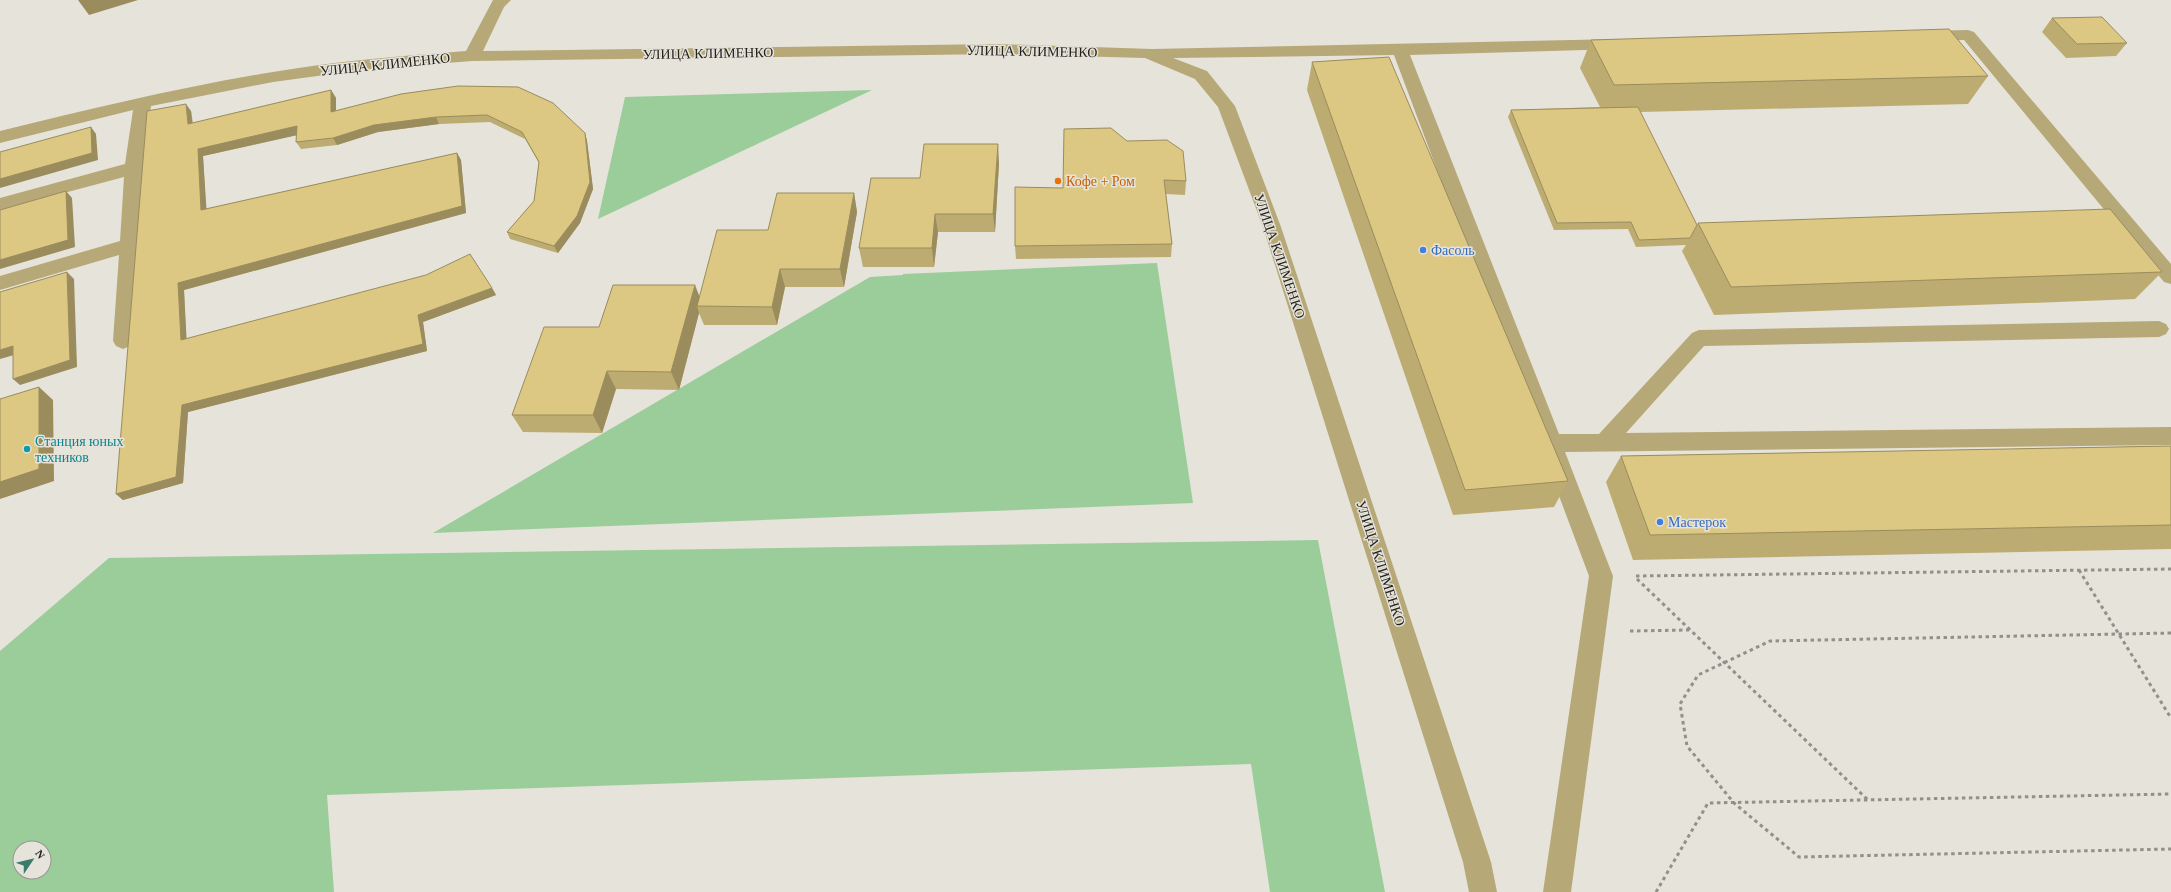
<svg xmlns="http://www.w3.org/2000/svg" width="2171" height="892" font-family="Georgia,serif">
	<rect width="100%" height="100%" fill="#e6e3da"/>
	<g fill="#9bcd9a" fill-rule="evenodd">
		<polygon points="872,90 598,219 625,97"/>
		<polygon points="1157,263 1193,503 433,533 870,277 903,275 903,274"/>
		<path d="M1318 540 1385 892H1270L1251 764 327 795 334 892H0V651L109 558ZM20 848H44V872H20Z"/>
	</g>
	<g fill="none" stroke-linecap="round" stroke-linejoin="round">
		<g stroke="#93908a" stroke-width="3" stroke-dasharray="3.5 3.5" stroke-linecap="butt">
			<polyline points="2079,570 2171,718"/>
			<polyline points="1636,576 2171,569"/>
			<polyline points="1637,579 1869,801"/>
			<polyline points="1630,631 1689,630"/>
			<polyline points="2171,633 1770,641 1698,675 1680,704 1687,746 1734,803 1799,857 2171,849"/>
			<polyline points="1656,892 1708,803 2171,794"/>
		</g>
		<g fill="#b6a877" fill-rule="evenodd">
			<path d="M493 0H511L504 7 483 51 997 44 1152 49 1619 39 1625 41 1627 44 1625 47 1619 49 1410 55 1559 434H1599L1692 333 1699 330 2159 321 2166 324 2169 329 2166 334 2159 337 1704 346 1626 433 2171 427V445L1565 452 1613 576 1571 892H1543L1589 576 1394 55 1173 58 1207 71 1235 106 1281 227 1491 862 1497 892H1469L1463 862 1263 227 1218 107 1195 79 1145 58 997 54 472 61 369 69 273 82 151 106 143 168 133 341 130 346 123 349 116 346 113 341 119 255 0 290V276L120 241 124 177 0 210V198L125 164 133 110 0 143V131C90 109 181 87 273 72 337 61 401 56 466 51Z"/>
			<polygon points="1968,30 1974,32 2171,264 2171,284 2164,282 1964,40 1925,41 1919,39 1917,36 1919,33 1925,31"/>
		</g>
	</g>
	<g fill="#bdac71">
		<polygon points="2052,18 2127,43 2116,56 2066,58 2042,32"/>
		<polygon points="1591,40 1988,76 1968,104 1640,112 1697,225 1698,223 2162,272 2135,299 1714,315 1682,251 1686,245 1636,247 1628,229 1554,230 1508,117 1511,110 1600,107 1580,68"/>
		<polygon points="1312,62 1568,481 1554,507 1453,515 1307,90"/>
		<polygon points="331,90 336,98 336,111 401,94 585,133 587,141 593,189 580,223 558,253 510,239 507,232 534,201 539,163 525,139 490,122 439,124 378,132 337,145 301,149 296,142 297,135 203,156 206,209 457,153 461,160 466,213 184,290 186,339 492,288 496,295 423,322 427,351 188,412 183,483 123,500 116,494 191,111 193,123"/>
		<polygon points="1127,141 1186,181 1185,195 1166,194 1172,244 1171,257 1016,259 1015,246 1063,188"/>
		<polygon points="999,163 995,232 938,232 934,267 863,267 859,248 920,178"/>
		<polygon points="854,193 857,212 844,287 785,287 777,325 704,325 699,313 679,390 616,389 602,433 523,432 512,415 599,327 699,297 768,230"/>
		<polygon points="2171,446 2171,549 1633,560 1606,482 1621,456"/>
	</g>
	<g fill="#9a8c5c">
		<polygon points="78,0 138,0 89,15"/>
		<polygon points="331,90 336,98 336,119 331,112"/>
		<polygon points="186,104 191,111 193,132 188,124"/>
		<polygon points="436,117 439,124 378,132 337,145 333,138 374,125"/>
		<polygon points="297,126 302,134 203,156 207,217 201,210 198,149"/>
		<polygon points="91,127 96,134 98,160 0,188 0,179"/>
		<polygon points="585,133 587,141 593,189 580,223 558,253 554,246"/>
		<polygon points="998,144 999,163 995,232 993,214"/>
		<polygon points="457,153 461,160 466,213 184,290 187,347 181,340 178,283"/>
		<polygon points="66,191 72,198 75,247 0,269 0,260"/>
		<polygon points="854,193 857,212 844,287 840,269"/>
		<polygon points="935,214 938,232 934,267 932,248"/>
		<polygon points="780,269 785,287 777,325 772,307"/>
		<polygon points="67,272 74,279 77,367 20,385 13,379"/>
		<polygon points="695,285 702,303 697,306 699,313 679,390 671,372"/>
		<polygon points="492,288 496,295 423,322 427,351 188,412 183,483 123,500 116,494 182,405 418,315"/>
		<polygon points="13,346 21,353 0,359 0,350"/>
		<polygon points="607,371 616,389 602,433 593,415"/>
		<polygon points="39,387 53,400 54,481 0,499 0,482"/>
	</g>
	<g fill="#dcc883" stroke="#9a8c5c">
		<polygon points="2102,17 2127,43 2077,44 2052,18"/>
		<polygon points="1949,29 1988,76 1614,85 1591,40"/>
		<polygon points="1389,57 1568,481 1465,490 1312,62"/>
		<polygon points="458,86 518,87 553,103 585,133 590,182 577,216 554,246 507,232 534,201 539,162 522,132 487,115 436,117 374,125 333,138 296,142 297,126 198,149 201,210 457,153 462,206 178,283 181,340 426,275 470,254 492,288 418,315 423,344 182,405 176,477 116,494 147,111 186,104 188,124 331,90 331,112 401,94"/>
		<polygon points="1638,107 1697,225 1690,238 1639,240 1631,222 1557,223 1511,110"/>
		<polygon points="91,127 92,153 0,179 0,152"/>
		<polygon points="1111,128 1127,141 1167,140 1183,151 1186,181 1164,180 1172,244 1015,246 1015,187 1063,188 1064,129"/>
		<polygon points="924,144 998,144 993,214 935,214 932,248 859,248 871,178 920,178"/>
		<polygon points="66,191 68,240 0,260 0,210"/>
		<polygon points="777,193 854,193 840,269 780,269 772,307 697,306 717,230 768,230"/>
		<polygon points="2110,209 2162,272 1731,287 1698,223"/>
		<polygon points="67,272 70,360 13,379 13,346 0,350 0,292"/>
		<polygon points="613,285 695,285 671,372 607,371 593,415 512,415 544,327 599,327"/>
		<polygon points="39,387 39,469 0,482 0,399"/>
		<polygon points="2171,446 2171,525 1650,535 1621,456"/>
	</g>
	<circle fill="#e8710a" stroke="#e6e3da" stroke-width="1.5" cx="1058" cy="181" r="4"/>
	<g fill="#3f7fe0" stroke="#e6e3da" stroke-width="1.5">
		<circle cx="1423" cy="250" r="4"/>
		<circle cx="1660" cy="522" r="4"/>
	</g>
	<circle fill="#0f9aa8" stroke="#e6e3da" stroke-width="1.5" cx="27" cy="449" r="4"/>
	<g text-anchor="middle" stroke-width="3" stroke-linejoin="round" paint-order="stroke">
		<g font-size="14" fill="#22211e" stroke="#e6e3da">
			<text transform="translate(1032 51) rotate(1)" y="5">УЛИЦА КЛИМЕНКО</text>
			<text transform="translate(708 53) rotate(-1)" y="5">УЛИЦА КЛИМЕНКО</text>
			<text transform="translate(385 64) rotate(-6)" y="5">УЛИЦА КЛИМЕНКО</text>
			<text transform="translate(1280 256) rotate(71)" y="5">УЛИЦА КЛИМЕНКО</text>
			<text transform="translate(1381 563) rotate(72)" y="5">УЛИЦА КЛИМЕНКО</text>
		</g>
		<g font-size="14" fill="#c56008" stroke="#e6e3da" text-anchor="start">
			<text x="1066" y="186">Кофе + Ром</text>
		</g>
		<g font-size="14" fill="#366cbe" stroke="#e6e3da" text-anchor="start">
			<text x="1431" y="255">Фасоль</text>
			<text x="1668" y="527">Мастерок</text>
		</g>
		<g font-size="14" fill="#0d838f" stroke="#e6e3da" text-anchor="start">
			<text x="35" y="446">Станция юных<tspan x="35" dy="16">техников</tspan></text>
		</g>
	</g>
	<g transform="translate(32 860) rotate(55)"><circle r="19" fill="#e6e3da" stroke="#98958f"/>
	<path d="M0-3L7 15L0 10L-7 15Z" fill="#3b7b6a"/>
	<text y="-6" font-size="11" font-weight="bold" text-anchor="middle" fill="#22211e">N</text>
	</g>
</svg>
